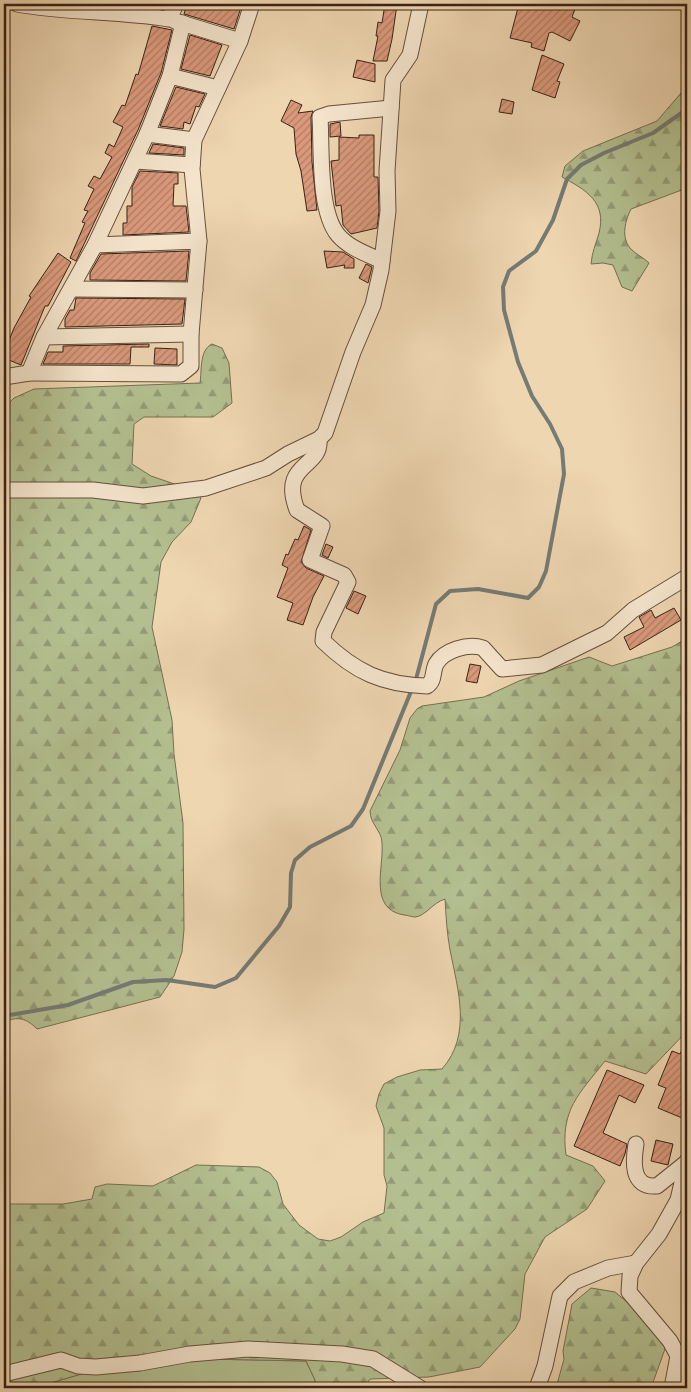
<svg xmlns="http://www.w3.org/2000/svg" width="691" height="1392" font-family="Cardo,serif">
	<defs>
		<pattern id="forest-firs" width="22" height="20" patternUnits="userSpaceOnUse" patternTransform="scale(1.25)"><rect width="22" height="20" fill="#b3bf90"/><path d="M5 1l3.5 6h-7zM16 11l3.5 6h-7z" fill="#939b74"/></pattern>
		<pattern id="building-hatch" width="6" height="6" patternUnits="userSpaceOnUse" patternTransform="scale(1.25)"><rect width="6" height="6" fill="#da997c"/><path d="M-1 1l2-2M0 6l6-6M5 7l2-2" fill="none" stroke="#b27c64"/></pattern>
	</defs>
	<rect width="100%" height="100%" fill="#eed6b1"/>
	<filter id="stains"><feTurbulence type="fractalNoise" baseFrequency=".004" numOctaves="4"/><feColorMatrix values="0 0 0 0 .2 0 0 0 0 .09 0 0 0 0 .02 0 0 0 .5 -.17"/></filter>
	<radialGradient id="worn" r=".72"><stop offset=".6" stop-color="#630" stop-opacity="0"/><stop offset="1" stop-color="#630" stop-opacity=".3"/></radialGradient>
	<polygon fill="#b3bf90" stroke="#767052" points="204,1359 306,1361 315,1380 315,1388 45,1388 47,1384 95,1370"/>
	<g fill="url(#forest-firs)" stroke="#767052">
		<path d="M687 86V188L631 209C625 221 621 237 630 248 635 254 643 257 649 263L632 291 622 287 613 265 603 263 591 264C592 252 596 244 599 233 607 202 586 190 562 177L565 166 583 151 657 121Z"/>
		<path d="M212 344 222 348 229 363 232 403 213 417H144L134 424 132 464 151 476 192 490 201 498 191 522 172 542 161 562 152 627 172 720 174 754 183 823 184 929 182 952 174 976 160 997 37 1029C26 1018 18 1016 4 1022V408L14 398 34 389 200 383C202 371 199 350 212 344Z"/>
		<path d="M687 638V1031L646 1074 605 1061C579 1094 560 1110 566 1155L593 1166 605 1181 587 1209 545 1237 525 1274 520 1319 515 1329 480 1367 429 1377 370 1379 364 1388H315V1380L306 1361 204 1359 95 1370 47 1384 45 1388H4V1204H63L92 1199 95 1187 107 1184 153 1186 196 1165 259 1167 270 1173 277 1182 283 1204 299 1225 318 1239 330 1241 341 1237 363 1222 384 1213 387 1186 384 1175V1128L376 1106 379 1094 384 1084 397 1077 420 1070 442 1069C472 1035 458 990 450 950 447 934 446 916 445 899 432 903 426 916 415 917 412 917 407 915 404 915 368 909 384 868 382 843 382 831 370 824 370 811L400 750 410 718 417 709 422 706 484 697 519 681 589 657 612 666 672 647Z"/>
		<polygon points="591,1288 615,1292 633,1307 666,1346 651,1388 556,1388 564,1359 563,1351 572,1304"/>
	</g>
	<g fill="none" stroke-linecap="round" stroke-linejoin="round">
		<g stroke="#757b75" stroke-width="4">
			<polyline points="415,683 436,604 450,591 478,589 528,598 539,587 546,571 564,474 562,449 550,424 532,396 518,362 504,310 503,287 509,271 536,251 553,220 567,179 581,165 604,153 653,133 687,109"/>
			<polyline points="4,1016 68,1005 133,982 167,980 215,987 236,978 279,926 290,907 291,873 295,860 310,847 351,826 363,809 412,689"/>
		</g>
	</g>
	<g fill="url(#building-hatch)" stroke="#392214">
		<polygon points="187,4 242,4 234,29 184,14"/>
		<polygon points="385,4 397,4 392,39 387,61 373,61 378,36 376,36 378,22 382,23"/>
		<polygon points="519,4 577,4 572,17 580,21 570,41 552,32 549,33 544,51 531,47 532,43 510,38"/>
		<polygon points="152,26 172,30 161,73 138,130 76,261 70,258 85,223 82,222 88,211 84,210 94,189 88,186 94,176 100,179 112,157 105,153 109,144 114,147 123,127 113,122 122,105 125,106 136,74 138,75"/>
		<polygon points="190,35 222,45 210,76 181,69"/>
		<polygon points="542,55 564,64 557,81 560,82 555,98 532,90"/>
		<polygon points="357,60 375,64 375,82 353,77"/>
		<polygon points="176,87 205,94 199,107 196,106 190,124 184,122 183,129 160,126"/>
		<polygon points="502,99 514,102 512,114 499,112"/>
		<polygon points="291,100 302,105 298,113 313,111 311,117 312,162 317,210 307,211 301,171 296,154 294,128 281,121"/>
		<polygon points="340,122 341,136 330,137 330,124"/>
		<polygon points="359,135 374,135 374,177 378,177 379,211 377,228 351,234 343,225 341,205 336,206 331,161 339,160 339,137 359,138"/>
		<polygon points="153,144 184,148 184,155 149,153"/>
		<polygon points="140,171 178,173 178,184 174,184 173,206 186,206 189,232 123,235 123,223 127,223 127,206 132,206 132,187"/>
		<polygon points="189,251 186,281 90,280 90,273 101,254"/>
		<polygon points="324,251 343,252 354,259 354,268 344,268 345,265 327,268"/>
		<polygon points="58,253 71,262 48,306 45,306 21,365 4,358 4,353 14,328 31,297 29,296"/>
		<polygon points="366,264 372,267 368,283 359,278"/>
		<polygon points="76,298 185,299 182,324 65,327 65,319 70,310 74,310"/>
		<polygon points="149,344 149,347 131,347 130,364 43,364 48,352 63,352 63,346"/>
		<polygon points="155,348 177,349 177,365 154,364"/>
		<polygon points="304,526 311,530 301,562 306,568 324,576 313,597 303,625 287,620 293,603 277,597 288,568 282,565 286,554 288,555 295,539 298,540"/>
		<polygon points="326,544 333,547 328,558 322,555"/>
		<polygon points="354,591 366,596 358,614 346,608"/>
		<polygon points="674,608 681,620 630,650 624,637 644,627 639,617 651,610 655,618"/>
		<polygon points="470,664 481,666 477,683 466,681"/>
		<polygon points="687,1040 687,1120 658,1108 666,1088 658,1085 672,1051 680,1054"/>
		<polygon points="607,1070 644,1085 635,1103 619,1095 603,1133 627,1144 625,1154 620,1166 574,1146"/>
		<polygon points="656,1140 673,1144 668,1165 651,1161"/>
	</g>
	<g fill="none" stroke-linecap="round" stroke-linejoin="round">
		<defs>
			<g id="minor">
				<path d="M17 4C67 13 118 11 169 19L176 4"/>
				<polyline points="175,21 240,41"/>
				<polyline points="170,76 218,88"/>
				<polyline points="147,134 194,140"/>
				<polyline points="135,161 192,165"/>
				<polyline points="199,241 192,169 194,140 240,41 252,4"/>
				<path d="M382 261C367 254 349 248 338 235 318 211 322 149 320 117L329 114 391 108"/>
				<polyline points="71,289 195,290"/>
				<polyline points="44,337 191,334"/>
				<polyline points="29,373 181,374 191,366 191,334 199,241 95,245"/>
				<polyline points="4,377 29,373 44,337 95,245 147,134 170,76 183,23"/>
				<path d="M319 439C322 469 279 462 297 510L322 526 310 560 344 575 348 582 324 632 323 641C355 672 383 685 427 686 435 681 432 672 436 664 444 650 468 643 483 648L502 669 542 665 607 633 633 610 687 577"/>
				<polyline points="4,490 93,490 143,496 206,488 266,468 288,454 319,439 325,433 353,352 373,305 381,270 388,211 387,171 393,80 410,55 421,4"/>
				<path d="M636 1144C633 1162 631 1188 657 1186L687 1162"/>
				<polyline points="4,1374 61,1360 78,1366 96,1367 140,1363 190,1354 248,1349 342,1354 373,1359 420,1388"/>
				<polyline points="537,1388 545,1366 560,1296 574,1282 608,1268 636,1263"/>
				<polyline points="672,1388 678,1356 670,1341 629,1292 630,1276 636,1263 659,1234 678,1200 687,1161"/>
			</g>
		</defs>
		<use href="#minor" stroke="#664f3b" stroke-width="17"/>
		<use href="#minor" stroke="#f4e4cc" stroke-width="15"/>
	</g>
	<rect width="691" height="1392" fill="none" stroke="#eed6b1" stroke-width="20"/>
	<rect x="5" y="5" width="681" height="1382" fill="none" stroke="#392214" stroke-width="2.5"/>
	<rect x="10" y="10" width="671" height="1372" fill="none" stroke="#392214"/>
	<rect width="100%" height="100%" filter="url(#stains)"/>
	<rect width="100%" height="100%" fill="url(#worn)"/>
</svg>
